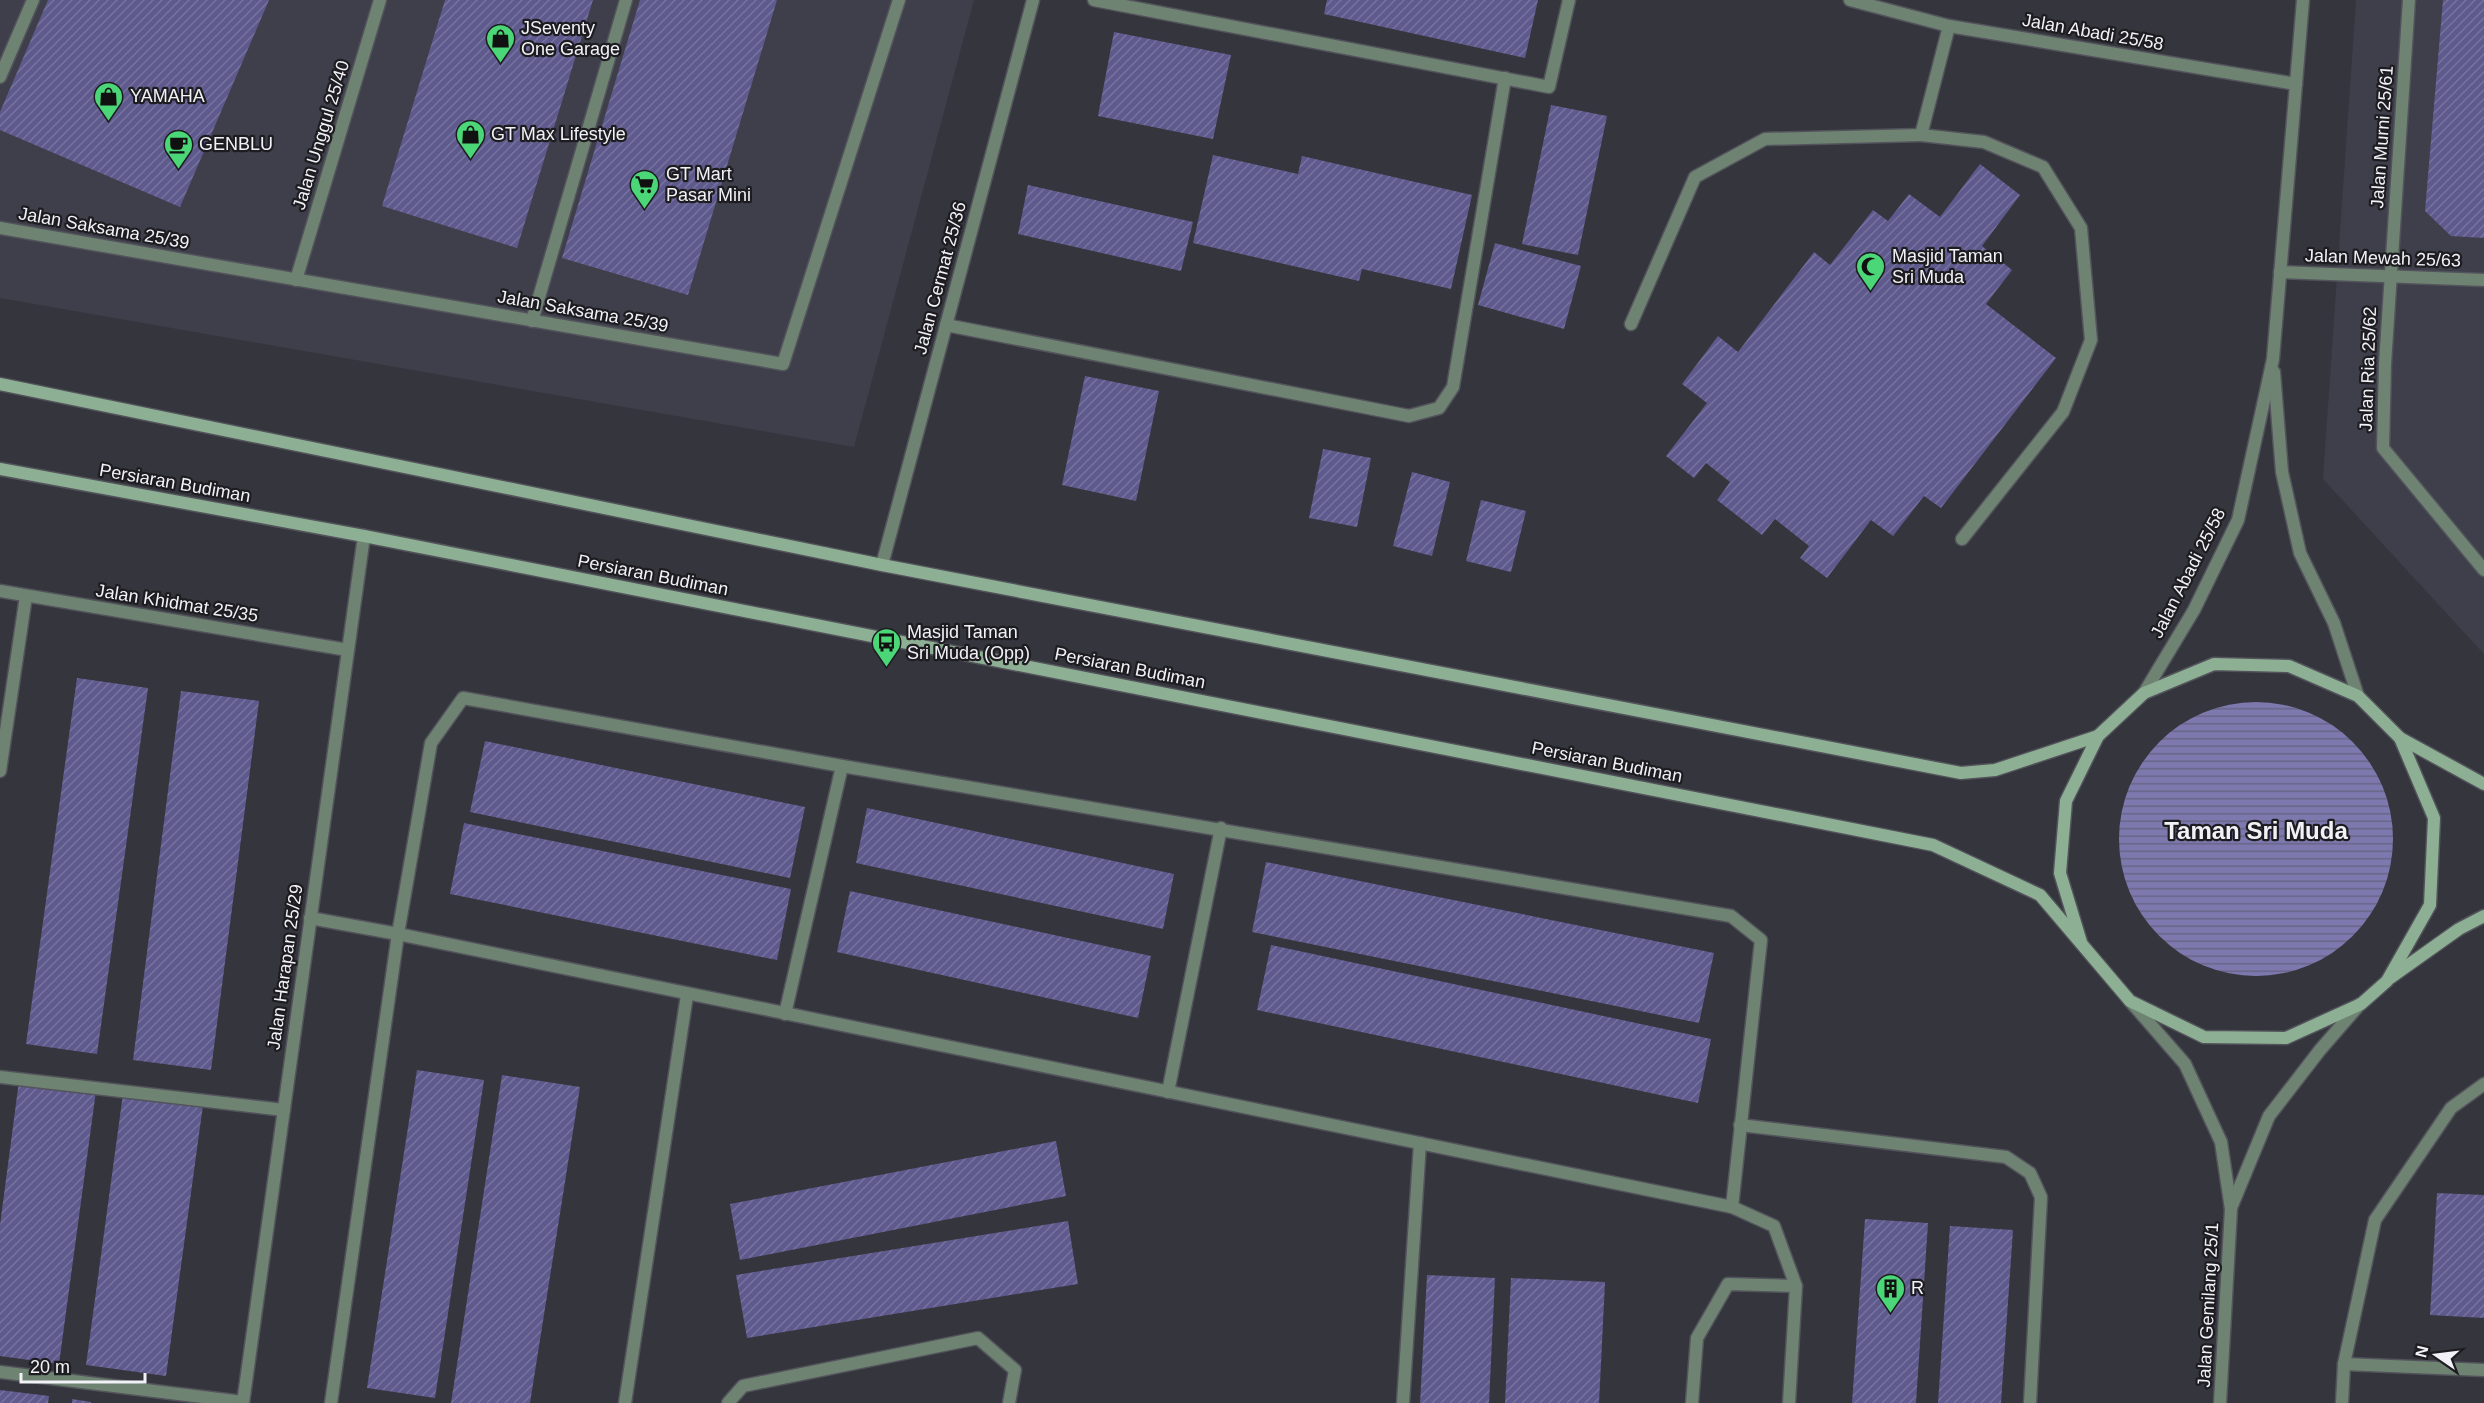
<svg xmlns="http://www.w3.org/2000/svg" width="2484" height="1403" font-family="Arial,sans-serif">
	<defs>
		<pattern id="water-rules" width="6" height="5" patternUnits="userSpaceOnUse" patternTransform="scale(1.5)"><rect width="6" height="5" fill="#7d79ae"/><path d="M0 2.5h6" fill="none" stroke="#686586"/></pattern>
		<pattern id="building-hatch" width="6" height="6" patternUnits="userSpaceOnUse" patternTransform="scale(1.5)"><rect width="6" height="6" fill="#5f5a8d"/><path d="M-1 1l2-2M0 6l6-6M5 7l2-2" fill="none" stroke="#76729e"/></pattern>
	</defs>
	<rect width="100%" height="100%" fill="#35353d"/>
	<g fill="#3f3f4c">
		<polygon points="0,0 974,0 854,447 0,298"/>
		<polygon points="2356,0 2484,0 2484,654 2323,479"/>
	</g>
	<circle fill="url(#water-rules)" cx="2256" cy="839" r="137"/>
	<g fill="url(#building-hatch)">
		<polygon points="48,0 269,0 180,207 0,130 0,112"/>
		<polygon points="445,0 593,0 517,248 382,206"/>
		<polygon points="640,0 777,0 688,295 562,258"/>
		<polygon points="1327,0 1538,0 1525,58 1324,14"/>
		<polygon points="2443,0 2484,0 2484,238 2451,236 2425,211"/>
		<polygon points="1114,32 1231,55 1213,139 1098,116"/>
		<polygon points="1551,105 1607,116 1578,255 1522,244"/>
		<polygon points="1213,155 1298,174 1302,156 1472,195 1451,289 1362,269 1359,281 1193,243"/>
		<polygon points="1980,164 2020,195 1982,246 2012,270 1986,304 2056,358 1941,508 1924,496 1893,536 1871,520 1827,578 1800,558 1809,546 1775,519 1762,535 1717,500 1730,482 1706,463 1694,478 1666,456 1707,403 1682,384 1718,336 1738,352 1814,252 1830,265 1873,210 1888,221 1909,194 1940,217"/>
		<polygon points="1028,185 1193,222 1181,271 1018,234"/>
		<polygon points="1495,243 1581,266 1564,329 1478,305"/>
		<polygon points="1085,376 1159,391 1136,501 1062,485"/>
		<polygon points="1323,449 1371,458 1357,527 1309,518"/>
		<polygon points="1412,472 1450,482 1432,556 1393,546"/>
		<polygon points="1481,500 1526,511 1511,572 1466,561"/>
		<polygon points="77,678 148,688 97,1054 26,1044"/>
		<polygon points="181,691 259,701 211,1070 133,1060"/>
		<polygon points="485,741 805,807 790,878 470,812"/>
		<polygon points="867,808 1174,874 1163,929 856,863"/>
		<polygon points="464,823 791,889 777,960 450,894"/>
		<polygon points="1266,862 1714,953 1699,1023 1252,932"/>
		<polygon points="850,891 1151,956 1138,1018 837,952"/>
		<polygon points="1271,945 1711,1039 1698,1103 1257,1010"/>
		<polygon points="417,1070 484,1080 435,1398 367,1388"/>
		<polygon points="502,1075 580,1087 530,1403 451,1403"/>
		<polygon points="19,1081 96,1091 59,1364 0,1356 0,1225"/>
		<polygon points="123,1094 203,1105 166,1376 86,1365"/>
		<polygon points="1056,1141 1066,1196 740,1260 730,1204"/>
		<polygon points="2437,1193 2484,1195 2484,1318 2430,1315"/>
		<polygon points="1865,1219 1928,1223 1916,1403 1852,1403"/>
		<polygon points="1068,1221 1078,1284 747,1338 736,1275"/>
		<polygon points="1950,1226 2013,1230 2001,1403 1938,1403"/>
		<polygon points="1427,1275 1495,1278 1489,1403 1420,1403"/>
		<polygon points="1511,1278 1605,1282 1599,1403 1505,1403"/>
		<polygon points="0,1390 49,1396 48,1403 0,1403"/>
		<polygon points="72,1399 91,1402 91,1403 72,1403"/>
	</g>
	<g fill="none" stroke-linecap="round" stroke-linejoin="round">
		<defs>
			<g id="service">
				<polyline points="1094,0 1549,87 1569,0"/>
				<polyline points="0,77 33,0"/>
				<polyline points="1921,135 1984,142 2043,167 2081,228 2091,340 2063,412 1962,539"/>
				<polyline points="532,321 626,0"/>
				<polyline points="1631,324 1695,177 1765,139 1921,135 1949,26"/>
				<polyline points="946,325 1409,416 1439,408 1453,387 1505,78"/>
				<polyline points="310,918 398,934 1732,1207 1774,1226 1796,1286 1789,1403"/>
				<polyline points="785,1014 842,766"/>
				<polyline points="0,1077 284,1110"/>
				<polyline points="1168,1092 1221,828"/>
				<polyline points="1740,1125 2006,1157 2030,1173 2041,1197 2030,1403"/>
				<polyline points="0,1372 243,1402"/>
				<polyline points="331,1403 398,934 431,743 463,698 842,766 1731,916 1761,940 1732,1207"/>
				<polyline points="625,1403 687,995"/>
				<polyline points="728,1403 743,1386 978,1338 1015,1370 1009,1403"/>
				<polyline points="1403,1403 1420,1143"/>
				<polyline points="1692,1403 1697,1338 1728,1284 1796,1286"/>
			</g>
			<g id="minor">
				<polyline points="1850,0 1949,26 2296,84"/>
				<polyline points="2409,0 2385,364 2383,448 2484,570"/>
				<polyline points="0,228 783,364 899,0"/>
				<polyline points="2280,272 2484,280"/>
				<polyline points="296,280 380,0"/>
				<polyline points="882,565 1033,0"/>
				<polyline points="0,591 348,650"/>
				<polyline points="0,771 26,596"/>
				<polyline points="2344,1364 2484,1370"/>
				<polyline points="243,1403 364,536"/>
				<polyline points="2342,1403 2344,1364 2375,1220 2451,1108 2484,1084"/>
			</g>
			<g id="tertiary">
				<polyline points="2274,372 2282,472 2300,553 2334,623 2358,696"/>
				<polyline points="2144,693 2194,610 2238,520 2273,359 2303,0"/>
				<polyline points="2131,1002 2185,1064 2221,1142 2231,1209 2220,1403"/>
				<polyline points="2231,1208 2269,1116 2320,1050 2360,1004"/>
			</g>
			<g id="secondary">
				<polyline points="0,384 882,565 1961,773 1995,770 2098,736"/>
				<polyline points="0,469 364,536 1933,845 2040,895 2130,1001 2204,1037 2286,1038 2361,1004 2387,981 2430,905 2434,818 2400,738 2358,696 2289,666 2214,664 2144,693 2098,736 2066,801 2060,873 2081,942"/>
				<polyline points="2400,738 2484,784"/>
				<polyline points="2390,978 2459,929 2484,916"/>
			</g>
		</defs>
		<use href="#service" stroke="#53535b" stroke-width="15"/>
		<use href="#minor" stroke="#53535b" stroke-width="15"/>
		<use href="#tertiary" stroke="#53535b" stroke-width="15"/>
		<use href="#secondary" stroke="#53535b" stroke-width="15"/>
		<use href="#service" stroke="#6e8372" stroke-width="12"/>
		<use href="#minor" stroke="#6e8372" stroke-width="12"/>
		<use href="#tertiary" stroke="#6e8372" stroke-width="12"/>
		<use href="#secondary" stroke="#8daf93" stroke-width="12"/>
	</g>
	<defs>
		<symbol id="shop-pin" viewBox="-11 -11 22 30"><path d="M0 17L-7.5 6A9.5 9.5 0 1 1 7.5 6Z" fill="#4bd677" stroke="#1d1d21"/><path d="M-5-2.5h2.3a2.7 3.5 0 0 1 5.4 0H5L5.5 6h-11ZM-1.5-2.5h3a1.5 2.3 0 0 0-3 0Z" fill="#111"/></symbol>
		<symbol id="cafe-pin" viewBox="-11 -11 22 30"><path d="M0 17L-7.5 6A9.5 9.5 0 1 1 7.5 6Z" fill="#4bd677" stroke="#1d1d21"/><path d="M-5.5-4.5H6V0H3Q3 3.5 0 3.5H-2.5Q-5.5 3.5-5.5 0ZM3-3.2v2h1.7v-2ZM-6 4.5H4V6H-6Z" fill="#111"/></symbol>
		<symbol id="supermarket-pin" viewBox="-11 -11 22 30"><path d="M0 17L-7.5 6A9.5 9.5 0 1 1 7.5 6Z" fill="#4bd677" stroke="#1d1d21"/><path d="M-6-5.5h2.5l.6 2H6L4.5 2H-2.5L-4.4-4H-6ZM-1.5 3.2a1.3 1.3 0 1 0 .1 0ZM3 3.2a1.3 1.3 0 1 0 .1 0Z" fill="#111"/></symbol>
		<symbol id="mosque-pin" viewBox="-11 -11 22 30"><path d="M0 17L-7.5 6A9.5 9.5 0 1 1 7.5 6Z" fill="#4bd677" stroke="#1d1d21"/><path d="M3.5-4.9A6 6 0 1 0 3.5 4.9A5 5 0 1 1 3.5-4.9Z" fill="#111"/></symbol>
		<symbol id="bus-pin" viewBox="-11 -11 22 30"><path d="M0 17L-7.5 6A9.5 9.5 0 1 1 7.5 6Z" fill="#4bd677" stroke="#1d1d21"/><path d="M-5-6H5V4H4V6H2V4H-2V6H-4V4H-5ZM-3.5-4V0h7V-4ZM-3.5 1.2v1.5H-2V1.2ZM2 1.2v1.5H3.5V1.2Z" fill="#111"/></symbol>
		<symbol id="building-pin" viewBox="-11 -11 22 30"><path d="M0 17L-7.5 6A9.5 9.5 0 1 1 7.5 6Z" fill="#4bd677" stroke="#1d1d21"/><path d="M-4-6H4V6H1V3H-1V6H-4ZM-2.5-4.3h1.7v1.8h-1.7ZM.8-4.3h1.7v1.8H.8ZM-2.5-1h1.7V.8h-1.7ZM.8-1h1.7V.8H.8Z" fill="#111"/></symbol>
	</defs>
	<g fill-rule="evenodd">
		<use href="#shop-pin" x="484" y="22" width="33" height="45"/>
		<use href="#shop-pin" x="92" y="80" width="33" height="45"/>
		<use href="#shop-pin" x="454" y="118" width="33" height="45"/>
		<use href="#cafe-pin" x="162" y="128" width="33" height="45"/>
		<use href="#supermarket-pin" x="628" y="168" width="33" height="45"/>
		<use href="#mosque-pin" x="1854" y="250" width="33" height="45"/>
		<use href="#bus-pin" x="870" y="626" width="33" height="45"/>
		<use href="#building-pin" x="1874" y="1272" width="33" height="45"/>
	</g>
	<g text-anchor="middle" stroke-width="4.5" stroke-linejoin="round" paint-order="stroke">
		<g font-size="18" fill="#f1f1f7" stroke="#1d1d21" text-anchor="start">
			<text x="521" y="34">JSeventy<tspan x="521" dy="21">One Garage</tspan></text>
			<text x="130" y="102">YAMAHA</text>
			<text x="491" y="140">GT Max Lifestyle</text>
			<text x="199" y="150">GENBLU</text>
			<text x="666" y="180">GT Mart<tspan x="666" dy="21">Pasar Mini</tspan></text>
			<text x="1892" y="262">Masjid Taman<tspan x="1892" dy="21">Sri Muda</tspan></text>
			<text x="907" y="638">Masjid Taman<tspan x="907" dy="21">Sri Muda (Opp)</tspan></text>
			<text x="1911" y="1294">R</text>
		</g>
		<g font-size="18" fill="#f1f1f7" stroke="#1d1d21">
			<text transform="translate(2093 32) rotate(10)" y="6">Jalan Abadi 25/58</text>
			<text transform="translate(321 135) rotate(-73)" y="6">Jalan Unggul 25/40</text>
			<text transform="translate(2382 137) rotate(-86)" y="6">Jalan Murni 25/61</text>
			<text transform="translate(104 228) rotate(10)" y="6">Jalan Saksama 25/39</text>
			<text transform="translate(2383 258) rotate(2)" y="6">Jalan Mewah 25/63</text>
			<text transform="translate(940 278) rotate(-75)" y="6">Jalan Cermat 25/36</text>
			<text transform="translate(583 311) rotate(10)" y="6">Jalan Saksama 25/39</text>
			<text transform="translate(2368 369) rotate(-88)" y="6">Jalan Ria 25/62</text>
			<text transform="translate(175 483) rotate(10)" y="6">Persiaran Budiman</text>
			<text transform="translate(2188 573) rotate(-63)" y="6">Jalan Abadi 25/58</text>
			<text transform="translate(653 575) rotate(11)" y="6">Persiaran Budiman</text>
			<text transform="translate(177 603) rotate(9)" y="6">Jalan Khidmat 25/35</text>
			<text transform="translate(1130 668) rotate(11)" y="6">Persiaran Budiman</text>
			<text transform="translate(1607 762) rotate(11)" y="6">Persiaran Budiman</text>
			<text transform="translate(285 967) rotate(-82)" y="6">Jalan Harapan 25/29</text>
			<text transform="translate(2208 1305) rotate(-87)" y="6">Jalan Gemilang 25/1</text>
		</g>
		<g font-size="24" font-weight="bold" fill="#f1f1f7" stroke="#1d1d21">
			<text x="2256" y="839">Taman Sri Muda</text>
		</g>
	</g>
	<g transform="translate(2436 1355) rotate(284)" stroke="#1d1d21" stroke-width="4.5" paint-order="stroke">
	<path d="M0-4.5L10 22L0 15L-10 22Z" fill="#f1f1f7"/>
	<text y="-9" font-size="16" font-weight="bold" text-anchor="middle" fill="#f1f1f7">N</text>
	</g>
	<path d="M21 1373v9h124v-9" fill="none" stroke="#f1f1f7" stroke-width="3"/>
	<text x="30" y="1373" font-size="18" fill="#f1f1f7" stroke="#1d1d21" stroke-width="4.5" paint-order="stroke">20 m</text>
</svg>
